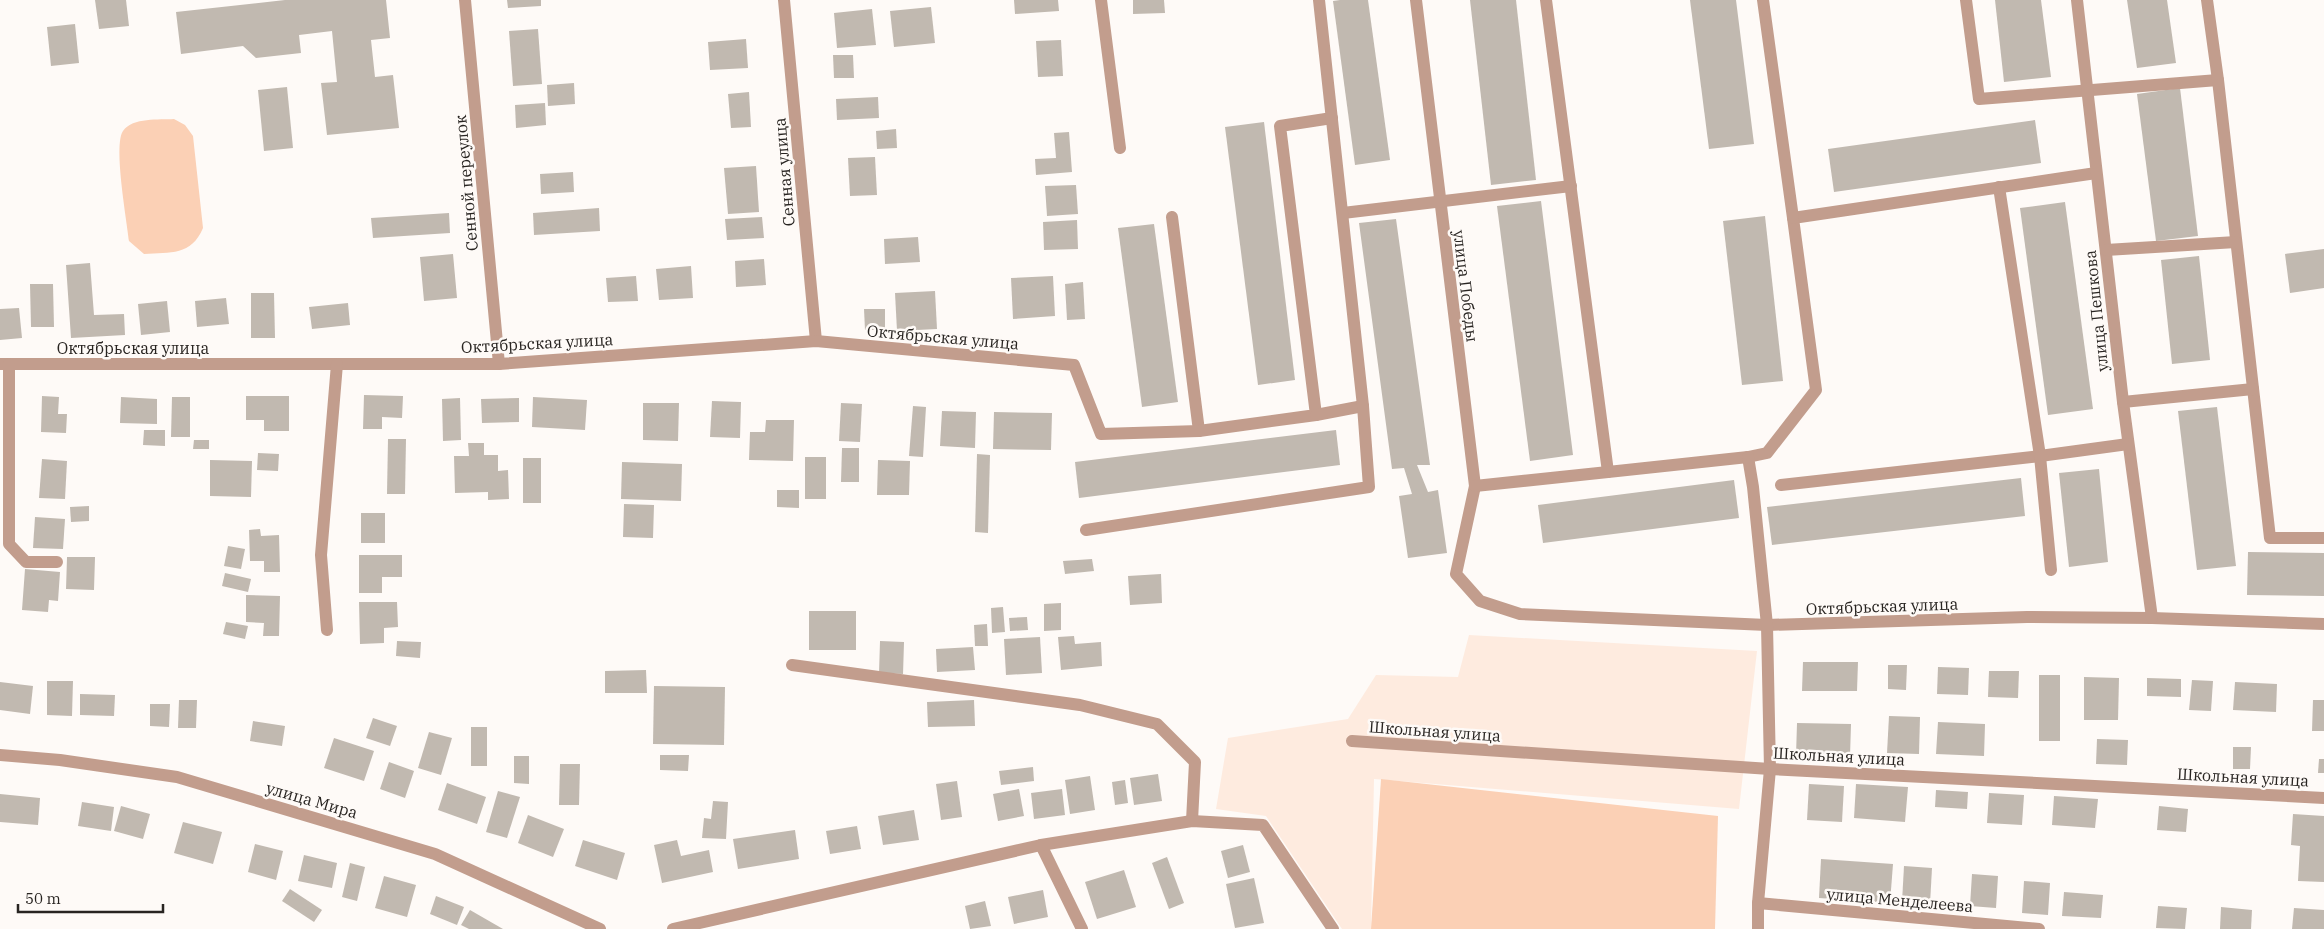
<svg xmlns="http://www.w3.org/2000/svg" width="2324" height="929" font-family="'IBM Plex Serif',serif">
	<rect width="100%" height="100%" fill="#fefaf7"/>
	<polygon fill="#feebdf" points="1469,635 1757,651 1739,809 1374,779 1371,929 1342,929 1266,816 1216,809 1228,738 1348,719 1376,675 1458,677"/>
	<g fill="#fbd0b5">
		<path d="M174 119 185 125 193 136 203 228C191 256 171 252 144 254L129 241C127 221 113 145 123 131 133 117 159 120 174 119Z"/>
		<polygon points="1381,779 1718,816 1715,929 1371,929"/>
	</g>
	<g fill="#c1b9b0">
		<polygon points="95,0 126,0 129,26 99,29"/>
		<polygon points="285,0 386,0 390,38 371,40 375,77 393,75 399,128 327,135 321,83 337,82 332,31 299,35 301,53 256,58 243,46 181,54 176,12"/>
		<polygon points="507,0 541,0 541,6 508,8"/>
		<polygon points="1014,0 1058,0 1059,11 1015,14"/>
		<polygon points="1133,0 1164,0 1165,13 1133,14"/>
		<polygon points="1340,0 1368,0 1390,160 1355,165 1333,1"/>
		<polygon points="1470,0 1516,0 1536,180 1491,185"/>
		<polygon points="1690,0 1736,0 1754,144 1709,149"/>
		<polygon points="1995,0 2041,0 2051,77 2004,82"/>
		<polygon points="2127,0 2167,0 2176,63 2137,68"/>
		<polygon points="931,7 935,43 894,47 890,11"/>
		<polygon points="872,9 876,45 837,48 834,13"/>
		<polygon points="75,24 79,63 51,66 47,27"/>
		<polygon points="538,29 542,84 513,86 509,31"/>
		<polygon points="746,39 748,68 710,70 708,42"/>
		<polygon points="1061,40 1063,76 1038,77 1036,41"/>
		<polygon points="833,55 853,55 854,78 834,78"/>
		<polygon points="574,83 575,104 548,106 547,85"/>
		<polygon points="287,87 293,148 264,151 258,90"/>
		<polygon points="2180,88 2198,236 2156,241 2137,94"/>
		<polygon points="749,92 751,127 731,128 728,94"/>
		<polygon points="878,97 879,118 837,120 836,99"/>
		<polygon points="545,103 546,125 516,128 515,105"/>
		<polygon points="2035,120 2041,163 1834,192 1828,149"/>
		<polygon points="1264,122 1295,380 1258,385 1225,127"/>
		<polygon points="896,129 897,148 877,149 876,131"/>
		<polygon points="1069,132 1072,172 1036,175 1035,159 1056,158 1054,133"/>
		<polygon points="875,157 877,195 850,196 848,158"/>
		<polygon points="756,166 759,212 728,214 724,168"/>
		<polygon points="573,172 574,192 541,194 540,174"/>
		<polygon points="1076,185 1078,214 1047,216 1045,186"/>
		<polygon points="1541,201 1573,455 1530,461 1497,206"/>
		<polygon points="2065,202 2093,409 2048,415 2020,208"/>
		<polygon points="599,208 600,231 534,235 533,213"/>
		<polygon points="449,213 450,233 373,238 371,218"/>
		<polygon points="1765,216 1783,381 1742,385 1723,221"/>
		<polygon points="762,217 764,238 727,240 725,219"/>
		<polygon points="1396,219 1430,465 1417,465 1428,492 1438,490 1447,553 1408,558 1399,496 1412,494 1404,468 1392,469 1359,223"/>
		<polygon points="1077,220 1078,249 1044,250 1043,222"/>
		<polygon points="1154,224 1178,402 1142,407 1118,228"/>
		<polygon points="918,237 920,262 885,264 884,239"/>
		<polygon points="2324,249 2324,288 2290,293 2285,254"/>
		<polygon points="453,254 457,298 424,301 420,257"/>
		<polygon points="2199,256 2210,360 2172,364 2161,260"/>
		<polygon points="764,259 766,285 736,287 735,261"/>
		<polygon points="90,263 94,315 124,314 125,335 71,338 66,265"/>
		<polygon points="691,266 693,298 659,300 656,269"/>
		<polygon points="636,276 638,301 608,302 606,278"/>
		<polygon points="1053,276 1055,316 1013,319 1011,278"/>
		<polygon points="1083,282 1085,319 1067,320 1065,284"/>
		<polygon points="30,284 53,284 54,327 31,327"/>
		<polygon points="935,291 937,329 897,331 895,293"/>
		<polygon points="251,293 274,293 275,338 251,338"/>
		<polygon points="226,298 229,324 197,327 195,301"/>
		<polygon points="167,301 170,332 141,335 138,304"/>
		<polygon points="348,303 350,325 312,329 309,307"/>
		<polygon points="19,308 22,338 0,340 0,309"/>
		<polygon points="864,309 885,309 885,330 865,330"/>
		<polygon points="364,395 403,396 402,418 382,417 382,429 363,429"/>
		<polygon points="42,396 59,397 58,414 67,414 66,433 41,432"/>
		<polygon points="246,396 289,396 289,431 264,431 264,420 246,420"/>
		<polygon points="121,397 157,399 157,424 120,423"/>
		<polygon points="172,397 190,397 190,437 171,437"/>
		<polygon points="533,397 587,400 585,430 532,427"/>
		<polygon points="460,398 461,440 443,441 442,399"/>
		<polygon points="519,398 519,422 482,423 481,399"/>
		<polygon points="712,401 741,402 740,438 710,437"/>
		<polygon points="643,403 679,403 678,441 643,440"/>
		<polygon points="841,403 862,404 860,442 839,441"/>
		<polygon points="913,406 926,407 923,457 909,456"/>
		<polygon points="2217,407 2236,566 2197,570 2178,411"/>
		<polygon points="942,411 976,412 975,448 940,446"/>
		<polygon points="994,412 1052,413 1051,450 993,449"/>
		<polygon points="766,420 794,420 793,461 749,460 750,432 765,432"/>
		<polygon points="144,430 165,430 165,446 143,445"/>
		<polygon points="1336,430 1340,465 1079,498 1075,462"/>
		<polygon points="388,439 406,439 405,494 387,494"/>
		<polygon points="194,440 209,440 209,449 193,449"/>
		<polygon points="468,443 484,443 484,455 498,455 498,471 508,470 509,499 488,500 488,492 455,493 454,456 469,456"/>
		<polygon points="842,448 859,448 859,482 841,482"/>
		<polygon points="258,453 279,454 278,471 257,470"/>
		<polygon points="977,454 990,455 988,533 975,532"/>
		<rect x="805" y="457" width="21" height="42"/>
		<rect x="523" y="458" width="18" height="45"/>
		<polygon points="42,459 67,461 65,499 39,498"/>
		<polygon points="210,460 252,461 251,497 210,496"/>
		<polygon points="878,460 910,461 909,495 877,495"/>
		<polygon points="622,462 682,464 681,501 621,499"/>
		<polygon points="2099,469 2108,562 2069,567 2059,473"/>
		<polygon points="2021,478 2025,516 1772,545 1767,507"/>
		<polygon points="1734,480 1739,518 1543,543 1538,505"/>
		<polygon points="777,490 799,490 799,508 777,507"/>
		<polygon points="624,504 654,505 653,538 623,537"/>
		<polygon points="89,506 89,521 71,522 70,507"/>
		<rect x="361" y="513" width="24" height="30"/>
		<polygon points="35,517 65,519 63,549 33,548"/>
		<polygon points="260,529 261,536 279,535 280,572 264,572 264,561 250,561 249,530"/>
		<polygon points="228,546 245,549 241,569 224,566"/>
		<polygon points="2248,552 2324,553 2324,596 2247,595"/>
		<polygon points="359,555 402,555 402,577 382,577 382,593 359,593"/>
		<polygon points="67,557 95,557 94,590 66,589"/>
		<polygon points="1092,559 1094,571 1065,574 1063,561"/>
		<polygon points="25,569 60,572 58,601 49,600 48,612 22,610"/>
		<polygon points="225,573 251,579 248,592 222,586"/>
		<polygon points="1161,574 1162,603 1130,605 1128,576"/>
		<polygon points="246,595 280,596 279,636 263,636 264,623 246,622"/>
		<polygon points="359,602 397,602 398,627 384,628 384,643 360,644"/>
		<polygon points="1061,603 1061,630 1044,631 1044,604"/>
		<polygon points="1003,607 1005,632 992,633 991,608"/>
		<rect x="809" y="611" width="47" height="39"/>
		<polygon points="1027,617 1028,630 1010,631 1009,618"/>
		<polygon points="226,622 248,626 245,639 223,634"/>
		<polygon points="987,624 988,646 975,646 974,625"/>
		<polygon points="1074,636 1075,644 1101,642 1102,666 1061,670 1058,637"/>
		<polygon points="1040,637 1042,673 1006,675 1004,639"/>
		<polygon points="397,641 421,642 420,658 396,656"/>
		<polygon points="880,641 904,642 903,674 879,673"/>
		<polygon points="973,647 975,670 937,672 936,649"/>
		<polygon points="1803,662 1858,662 1857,691 1802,691"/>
		<polygon points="1888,665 1907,665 1906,690 1888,689"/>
		<polygon points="1938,667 1969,668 1968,695 1937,694"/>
		<polygon points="646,670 647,693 605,693 605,671"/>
		<polygon points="1989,671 2019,671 2018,698 1988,697"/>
		<rect x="2039" y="675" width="21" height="66"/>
		<polygon points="2084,677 2119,678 2118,720 2084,720"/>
		<polygon points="2147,678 2181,679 2181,697 2147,696"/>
		<polygon points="2192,680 2213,681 2211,711 2189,710"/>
		<polygon points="47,681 73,681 72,716 47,715"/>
		<polygon points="0,682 33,686 30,714 0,710"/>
		<polygon points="2235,682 2277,684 2276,712 2233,710"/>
		<polygon points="654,686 725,687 724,745 653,744"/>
		<polygon points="80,694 115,695 114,716 80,715"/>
		<polygon points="179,700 197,700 196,728 178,728"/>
		<polygon points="974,700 975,726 928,727 927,702"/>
		<polygon points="2313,700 2324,700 2324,731 2312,731"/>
		<polygon points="150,704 170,704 169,727 150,726"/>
		<polygon points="1889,716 1920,717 1919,754 1887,753"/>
		<polygon points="373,718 397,726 390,746 366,738"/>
		<polygon points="253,721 285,726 282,746 250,741"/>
		<polygon points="1938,722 1985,724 1984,756 1936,754"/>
		<polygon points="1797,723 1851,724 1850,756 1796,755"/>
		<rect x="471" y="727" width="16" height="39"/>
		<polygon points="429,732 452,738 441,775 418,768"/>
		<polygon points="334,738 374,751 364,781 324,768"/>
		<polygon points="2097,739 2128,740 2127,765 2096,764"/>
		<polygon points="2233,747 2251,747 2250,769 2233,769"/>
		<polygon points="660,755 689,755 688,771 660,770"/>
		<polygon points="514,756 529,756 529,784 514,783"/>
		<polygon points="2319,759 2324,759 2324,773 2318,773"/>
		<polygon points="389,762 414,771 405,798 380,789"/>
		<polygon points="560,764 580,764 579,805 559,805"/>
		<polygon points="1033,767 1034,781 1001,785 999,771"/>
		<polygon points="1158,774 1162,801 1134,805 1130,778"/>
		<polygon points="1090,776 1095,810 1070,814 1065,780"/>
		<polygon points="1125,780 1128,803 1115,805 1112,782"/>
		<polygon points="957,781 962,817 941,820 936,784"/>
		<polygon points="447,783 486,797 477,824 438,810"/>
		<polygon points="1809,784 1844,786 1842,822 1807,820"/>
		<polygon points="1856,784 1908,787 1905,822 1854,818"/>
		<polygon points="1019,789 1024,816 998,821 993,794"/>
		<polygon points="1062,789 1065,815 1034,819 1031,793"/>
		<polygon points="1936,790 1968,792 1967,809 1935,807"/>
		<polygon points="498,791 520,797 507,838 486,832"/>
		<polygon points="1989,793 2024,795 2022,825 1987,823"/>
		<polygon points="0,794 40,798 38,825 0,822"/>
		<polygon points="2054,796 2098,799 2095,828 2052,825"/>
		<polygon points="713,801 728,802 726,839 702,838 704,818 711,819"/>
		<polygon points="82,802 114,807 111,831 78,826"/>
		<polygon points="121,806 150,814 143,839 114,831"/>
		<polygon points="2159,806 2188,809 2186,832 2157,830"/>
		<polygon points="914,810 919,840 883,845 878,816"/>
		<polygon points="2293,814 2324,816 2324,882 2298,881 2300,846 2291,845"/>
		<polygon points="528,815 564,829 553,857 518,843"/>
		<polygon points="183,822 222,832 213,864 174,853"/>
		<polygon points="857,826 861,849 830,854 826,831"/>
		<polygon points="795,830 799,859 738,869 733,839"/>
		<polygon points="583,840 625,853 617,880 575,866"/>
		<polygon points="677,840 681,856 709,850 713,872 662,883 654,845"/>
		<polygon points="255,844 283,851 276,880 248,872"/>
		<polygon points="1243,845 1250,872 1228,878 1221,851"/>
		<polygon points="304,855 337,863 332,888 298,881"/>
		<polygon points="1167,857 1184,903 1169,909 1152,863"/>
		<polygon points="1821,859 1893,864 1890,903 1819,898"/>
		<polygon points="350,863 365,867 357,901 342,897"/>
		<polygon points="1904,866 1932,868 1930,904 1902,902"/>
		<polygon points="1124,870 1136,907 1097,919 1085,882"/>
		<polygon points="1972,874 1998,876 1996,908 1970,906"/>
		<polygon points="384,876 416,885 407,917 375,908"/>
		<polygon points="1254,878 1264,923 1235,928 1226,884"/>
		<polygon points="2024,881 2050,883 2048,915 2022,913"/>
		<polygon points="290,889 322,910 314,922 282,901"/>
		<polygon points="1043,890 1048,917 1014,924 1008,897"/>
		<polygon points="2064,892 2103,895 2101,918 2062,916"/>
		<polygon points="436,896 464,907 457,925 430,914"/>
		<polygon points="985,901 991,926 970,929 965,906"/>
		<polygon points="2158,906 2187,908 2185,929 2156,928"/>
		<polygon points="2221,907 2252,910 2251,929 2220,929"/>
		<polygon points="2294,908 2324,910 2324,929 2292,929"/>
		<polygon points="470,910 503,929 469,929 461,925"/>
	</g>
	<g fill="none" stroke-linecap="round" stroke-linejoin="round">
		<g stroke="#c29d8d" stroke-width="12">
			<polyline points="465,0 499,364"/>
			<polyline points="784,0 816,341"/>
			<polyline points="1101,0 1120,148"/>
			<polyline points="1416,0 1475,486 1456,574 1480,601 1520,614 1767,625 2027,617 2152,618 2324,624"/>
			<polyline points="1546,0 1608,472 1748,457 1767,453 1816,390 1793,218 2096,173"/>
			<polyline points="1763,0 1793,218"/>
			<polyline points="1966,0 1979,99 2218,80"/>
			<polyline points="2077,0 2123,402 2152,618"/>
			<polyline points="2207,0 2218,80 2270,538 2324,538"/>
			<polyline points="1343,213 1571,186"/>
			<polyline points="1172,217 1199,431"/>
			<polyline points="2106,250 2236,242"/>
			<polyline points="0,364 499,364 816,341 1074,365 1101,434 1199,431 1316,415 1280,126 1332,118"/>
			<polyline points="9,364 9,544 26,562 57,562"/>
			<polyline points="2123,402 2253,389"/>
			<polyline points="1316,415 1363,406"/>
			<polyline points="1748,457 1753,487 1767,625 1770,769 1758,903 1758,929"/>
			<polyline points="1781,485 2040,456 1999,187"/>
			<polyline points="1475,486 1608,472"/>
			<polyline points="1086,530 1369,487 1363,406 1319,0"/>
			<polyline points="2051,570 2040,456 2128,444"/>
			<polyline points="327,630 321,555 337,364"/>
			<polyline points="792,665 1080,705 1157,724 1195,762 1192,821"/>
			<polyline points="1352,741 1770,769 2324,798"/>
			<polyline points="0,755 60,760 177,777 435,854 600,929"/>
			<polyline points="1041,845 1082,929"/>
			<polyline points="1758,903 2039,929"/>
			<polyline points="673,929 1041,845 1192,821 1263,825 1333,929"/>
		</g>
	</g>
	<g text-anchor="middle" stroke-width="5" stroke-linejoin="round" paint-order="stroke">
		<g font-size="16" fill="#282421" stroke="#fefaf7">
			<text transform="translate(784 172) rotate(-95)" y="6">Сенная улица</text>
			<text transform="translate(466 183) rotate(-95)" y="6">Сенной переулок</text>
			<text transform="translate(1466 286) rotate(83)" y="6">улица Победы</text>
			<text transform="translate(2096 311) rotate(-96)" y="6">улица Пешкова</text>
			<text transform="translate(943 337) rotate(5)" y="6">Октябрьская улица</text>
			<text transform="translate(537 343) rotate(-3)" y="6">Октябрьская улица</text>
			<text x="133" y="354">Октябрьская улица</text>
			<text transform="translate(1882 606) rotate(-2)" y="6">Октябрьская улица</text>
			<text transform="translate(1435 731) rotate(4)" y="6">Школьная улица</text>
			<text transform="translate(1839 756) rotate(3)" y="6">Школьная улица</text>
			<text transform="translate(2243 777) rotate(3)" y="6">Школьная улица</text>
			<text transform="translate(312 800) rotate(16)" y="6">улица Мира</text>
			<text transform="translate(1900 900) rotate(5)" y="6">улица Менделеева</text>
		</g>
	</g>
	<path d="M18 904v8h145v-8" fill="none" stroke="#282421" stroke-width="2.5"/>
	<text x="25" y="904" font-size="15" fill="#282421" stroke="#fefaf7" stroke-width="4" paint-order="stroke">50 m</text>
</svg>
